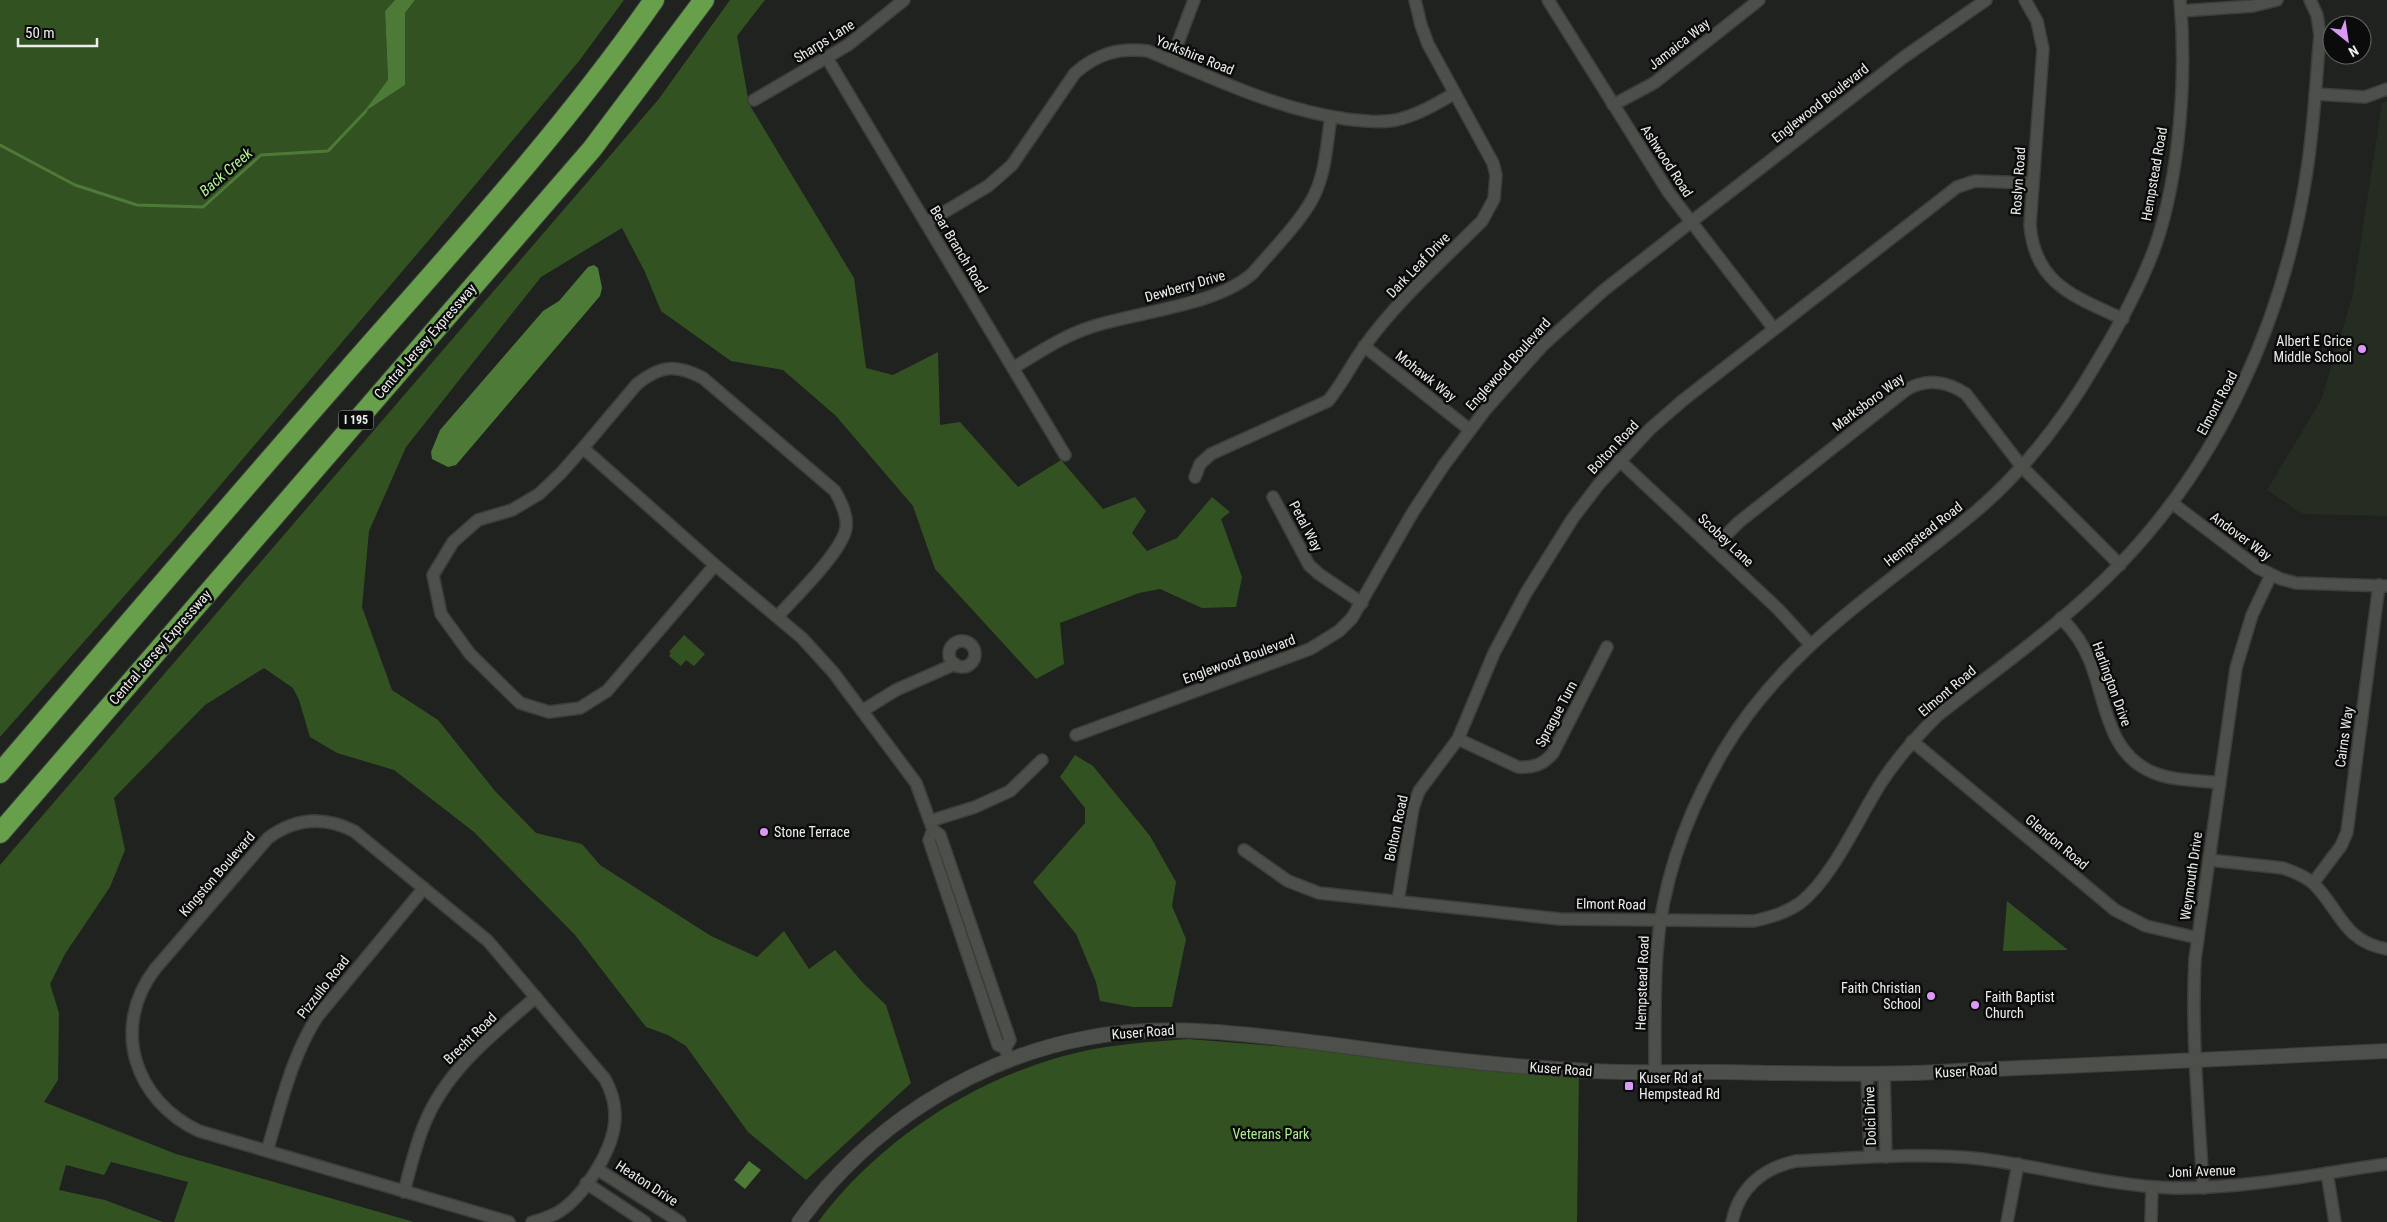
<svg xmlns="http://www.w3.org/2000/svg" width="2387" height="1222" font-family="'Roboto Condensed',sans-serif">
	<rect width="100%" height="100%" fill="#1f221e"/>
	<polygon fill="#252c22" points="2387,101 2387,516 2302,514 2267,490 2321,400 2352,298 2382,103"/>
	<g fill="#335222">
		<polygon points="0,0 395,0 385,11 388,81 365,112 405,85 405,13 415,0 624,0 579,61 434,234 178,535 0,737"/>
		<polygon points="730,0 765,0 737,36 749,104 854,278 866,368 893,375 938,352 940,425 960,422 1018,487 1061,460 1103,509 1135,497 1146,511 1132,533 1147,551 1177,538 1212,497 1230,512 1221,519 1242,577 1236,607 1202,608 1160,589 1139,593 1060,623 1064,664 1036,679 935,569 913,506 836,416 783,370 731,361 661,311 645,272 622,228 541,277 406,447 369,531 362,607 392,690 438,720 495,791 536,833 582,844 600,865 711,936 757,957 784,931 809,969 835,950 862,982 886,1005 911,1083 806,1180 748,1132 686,1046 668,1035 646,1027 575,935 474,832 394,770 337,753 310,737 299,700 293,688 264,668 205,705 114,798 125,850 110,887 65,954 50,984 59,1013 58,1080 44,1102 176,1154 414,1222 174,1222 188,1182 111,1162 104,1175 66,1165 59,1190 105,1200 163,1222 0,1222 0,865 658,100"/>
		<polygon points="684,635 705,654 694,666 686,660 681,666 669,656 671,653 669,652"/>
		<polygon points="1075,755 1093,766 1150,836 1176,882 1172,906 1186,939 1172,1007 1133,1007 1100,1001 1096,982 1076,934 1033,882 1085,823 1085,808 1060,777"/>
		<polygon points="2007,901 2068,950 2003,951"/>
		<path d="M1188 1039 1579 1070 1577 1222H818C877 1143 966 1084 1060 1057 1101 1045 1146 1042 1188 1039Z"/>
	</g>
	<g fill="#4e7a37">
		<polygon points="395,0 415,0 405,13 405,85 363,113 388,80 385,11"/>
		<polygon points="594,265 598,268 602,288 600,296 456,465 448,467 432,459 431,452 440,430 543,311 559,301 588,267"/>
		<polygon points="749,1161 761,1170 745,1189 734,1180"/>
	</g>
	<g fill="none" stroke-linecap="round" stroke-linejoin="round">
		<polyline stroke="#4e7a37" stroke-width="3" points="0,145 75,185 137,205 203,207 261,155 328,151 366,111"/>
		<defs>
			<g id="minor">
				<polyline points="1548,0 1669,193 1774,329"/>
				<path d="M2025 0 2037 21 2043 49 2030 225C2035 285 2076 297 2123 319"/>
				<polyline points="2181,11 2253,6 2277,0"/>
				<polyline points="827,58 1065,455"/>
				<polyline points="1171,61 1194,0"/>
				<polyline points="2315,94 2365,97 2387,89"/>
				<polyline points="754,100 848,45 904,0"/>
				<polyline points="1613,105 1654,83 1759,0"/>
				<path d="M926 223 988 186 1012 165 1075 73C1097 54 1119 47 1148 51 1213 78 1276 109 1346 119 1363 121 1380 123 1396 120 1418 115 1436 104 1455 93"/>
				<polyline points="1364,346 1470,430"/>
				<path d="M1013 368C1038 353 1063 336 1091 327 1140 311 1216 306 1253 273 1272 250 1307 216 1317 189 1326 167 1327 141 1331 117"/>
				<polyline points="583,448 561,473 539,494 512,510 478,520 453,542 433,575 441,614 470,654 520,703 549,712 580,708 607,691 715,565"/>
				<polyline points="1619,460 1778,609 1810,644"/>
				<path d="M1195 477 1200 464 1211 454 1328 401C1342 384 1351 365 1364 347 1394 304 1444 259 1482 221L1494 199 1496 175 1493 163 1428 44 1421 25 1415 0"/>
				<polyline points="1273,497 1309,565 1319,574 1362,603"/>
				<polyline points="2172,503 2258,568 2281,579 2296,583 2387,586"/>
				<path d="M1713 548 1739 522 1906 390C1926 378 1947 381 1966 394L2022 467 2120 565"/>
				<path d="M777 617C794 598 842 552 846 528 848 516 841 502 835 491L703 378C676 364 661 365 637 384L583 448 715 565 802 638 833 672 916 783 933 830 929 840 998 1045 1005 1048"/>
				<path d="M2061 618C2073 630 2083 643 2089 659 2106 698 2106 753 2152 772 2172 781 2198 780 2220 783"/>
				<circle cx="962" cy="654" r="13"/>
				<polyline points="862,711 896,690 955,664"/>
				<polyline points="1076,735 1310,649 1339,631 1352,618 1413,512 1444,465 1486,409 1542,346 1604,290 1691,222 1904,57 1986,0"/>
				<path d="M1458 739 1518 767C1533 768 1543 765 1553 753L1607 647"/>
				<polyline points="1912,741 2115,910 2146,926 2198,938"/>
				<polyline points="930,821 975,807 1010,791 1042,760"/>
				<polyline points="933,830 940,835 1010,1040 1005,1048 1007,1054"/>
				<path d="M1244 850 1288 881 1319 893 1560 919 1754 921C1771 917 1786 913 1800 903 1832 879 1859 817 1881 783 1897 758 1916 737 1937 716 1998 668 2067 620 2120 564 2223 457 2285 316 2307 170 2314 125 2316 80 2320 35L2317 15 2310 0"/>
				<path d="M2209 860 2283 868C2294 872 2305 876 2314 884 2340 910 2344 942 2387 949"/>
				<polyline points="2313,883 2341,846 2347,832 2379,585"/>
				<polyline points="1398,901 1413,808 1419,791 1458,739 1494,653 1526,593 1573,518 1599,484 1650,429 1682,401 1957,187 1975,181 2032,183"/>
				<path d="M1655 1072C1655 1032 1654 991 1657 952 1662 880 1688 811 1724 750 1787 645 1883 589 1974 513 2025 470 2064 419 2097 362 2120 324 2141 286 2156 244 2180 173 2187 74 2180 0"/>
				<polyline points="1884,1073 1886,1157"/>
				<polyline points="1867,1074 1870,1157"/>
				<path d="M267 1151C281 1105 291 1058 317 1017L424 888"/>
				<polyline points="597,1169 680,1222"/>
				<polyline points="2327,1173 2335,1222"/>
				<polyline points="586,1183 645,1222"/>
				<path d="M2203 1188C2199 1112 2191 1035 2195 959L2236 668 2252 615 2271 575"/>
				<path d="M404 1192C410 1169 415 1147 424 1125 446 1070 492 1035 536 997"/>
				<path d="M509 1222 199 1131C135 1101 110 1028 155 969L268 838C295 818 324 816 354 831L488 941 605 1079C611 1090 615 1102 615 1115 616 1147 584 1197 557 1213 549 1217 541 1220 532 1222"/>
				<path d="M1732 1222C1739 1188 1763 1168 1796 1161 1857 1158 1921 1152 1982 1159 2045 1167 2108 1186 2173 1188 2244 1189 2316 1174 2387 1164"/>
				<polyline points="2007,1222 2018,1164"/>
				<polyline points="2151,1222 2152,1187"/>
			</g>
			<path id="tertiary" d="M799 1222C867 1128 971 1060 1086 1038 1173 1021 1263 1036 1350 1047 1430 1058 1510 1067 1590 1071 1634 1073 1679 1072 1723 1072 1786 1073 1850 1075 1914 1073 1942 1072 1969 1070 1997 1069 2127 1063 2257 1058 2387 1051"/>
			<g id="motorway">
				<path d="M0 773C115 639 229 505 346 372 452 251 562 132 654 0"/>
				<polyline points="0,833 592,149 704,0"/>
			</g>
		</defs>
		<use href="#minor" stroke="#3b3e3a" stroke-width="14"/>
		<use href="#tertiary" stroke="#3b3e3a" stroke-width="16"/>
		<use href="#motorway" stroke="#3b3e3a" stroke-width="22"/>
		<use href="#minor" stroke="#4c4f4a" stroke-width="11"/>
		<use href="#tertiary" stroke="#4c4f4a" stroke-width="14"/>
		<use href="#motorway" stroke="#679f4a" stroke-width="20"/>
	</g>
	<g fill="#db99f5" stroke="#0a0b0a" stroke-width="2">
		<circle cx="2362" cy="349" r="5"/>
		<circle cx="764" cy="832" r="5"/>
		<circle cx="1931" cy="996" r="5"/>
		<circle cx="1975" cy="1005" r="5"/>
		<rect x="1624" y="1081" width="10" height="10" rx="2.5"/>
	</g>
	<g text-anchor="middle" stroke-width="5" stroke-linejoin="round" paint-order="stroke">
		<rect fill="#0a0b0a" stroke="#a8a9a8" stroke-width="1" x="338.5" y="410.5" width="35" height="19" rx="4"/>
		<g font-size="12" font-weight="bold" fill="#ebedeb">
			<text x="356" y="424">I 195</text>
		</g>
		<g font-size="14" fill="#ebedeb" stroke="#0a0b0a">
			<text transform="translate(824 41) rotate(-32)" y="5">Sharps Lane</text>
			<text transform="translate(1679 44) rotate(-38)" y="5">Jamaica Way</text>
			<text transform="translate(1195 55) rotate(22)" y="5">Yorkshire Road</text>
			<text transform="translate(1820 103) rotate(-38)" y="5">Englewood Boulevard</text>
			<text transform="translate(1667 161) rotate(57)" y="5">Ashwood Road</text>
			<text transform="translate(2154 174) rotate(-80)" y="5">Hempstead Road</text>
			<text transform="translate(2018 181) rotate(-86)" y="5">Roslyn Road</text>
			<text transform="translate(959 249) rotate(59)" y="5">Bear Branch Road</text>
			<text transform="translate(1418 265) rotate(-46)" y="5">Dark Leaf Drive</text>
			<text transform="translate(1185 286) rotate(-16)" y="5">Dewberry Drive</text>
			<text transform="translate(425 341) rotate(-49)" y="5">Central Jersey Expressway</text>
			<text transform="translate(1508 364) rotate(-48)" y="5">Englewood Boulevard</text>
			<text transform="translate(1426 376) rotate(38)" y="5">Mohawk Way</text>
			<text transform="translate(1868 402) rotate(-37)" y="5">Marksboro Way</text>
			<text transform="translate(2217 403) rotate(-62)" y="5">Elmont Road</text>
			<text transform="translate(1613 447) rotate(-47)" y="5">Bolton Road</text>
			<text transform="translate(1306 526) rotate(62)" y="5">Petal Way</text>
			<text transform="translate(1923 534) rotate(-38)" y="5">Hempstead Road</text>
			<text transform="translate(2241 536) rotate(36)" y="5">Andover Way</text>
			<text transform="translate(1726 540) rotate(43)" y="5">Scobey Lane</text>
			<text transform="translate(160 647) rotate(-49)" y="5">Central Jersey Expressway</text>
			<text transform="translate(1239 659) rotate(-20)" y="5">Englewood Boulevard</text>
			<text transform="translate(2112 684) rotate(70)" y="5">Harlington Drive</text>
			<text transform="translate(1947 691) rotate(-40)" y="5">Elmont Road</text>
			<text transform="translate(1556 714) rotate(-62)" y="5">Sprague Turn</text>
			<text transform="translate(2344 737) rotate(-82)" y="5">Cairns Way</text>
			<text transform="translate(1396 828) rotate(-78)" y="5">Bolton Road</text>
			<text transform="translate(2057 842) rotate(40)" y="5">Glendon Road</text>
			<text transform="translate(217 874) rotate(-49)" y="5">Kingston Boulevard</text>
			<text transform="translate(2191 876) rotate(-82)" y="5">Weymouth Drive</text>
			<text transform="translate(1611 904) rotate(1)" y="5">Elmont Road</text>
			<text transform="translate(1642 983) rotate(-88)" y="5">Hempstead Road</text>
			<text transform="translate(323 987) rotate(-52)" y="5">Pizzullo Road</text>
			<text transform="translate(1143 1032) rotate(-4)" y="5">Kuser Road</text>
			<text transform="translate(470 1038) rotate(-44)" y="5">Brecht Road</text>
			<text transform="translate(1561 1069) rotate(4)" y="5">Kuser Road</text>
			<text transform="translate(1966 1071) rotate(-3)" y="5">Kuser Road</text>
			<text transform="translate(1870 1116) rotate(-92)" y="5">Dolci Drive</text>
			<text transform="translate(2202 1171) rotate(-2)" y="5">Joni Avenue</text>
			<text transform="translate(647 1183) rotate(33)" y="5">Heaton Drive</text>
		</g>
		<g font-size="14" fill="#ebedeb" stroke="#0a0b0a" text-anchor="start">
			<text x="2352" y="346" text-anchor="end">Albert E Grice<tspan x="2352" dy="16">Middle School</tspan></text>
			<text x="774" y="837">Stone Terrace</text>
			<text x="1921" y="993" text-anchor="end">Faith Christian<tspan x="1921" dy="16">School</tspan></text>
			<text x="1985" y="1002">Faith Baptist<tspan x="1985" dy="16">Church</tspan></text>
			<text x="1639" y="1083">Kuser Rd at<tspan x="1639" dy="16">Hempstead Rd</tspan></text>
		</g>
		<g font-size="14" fill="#aeed90" stroke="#0a0b0a">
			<text x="1271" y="1139">Veterans Park</text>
		</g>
		<g font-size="15" font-style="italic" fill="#b5f496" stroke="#0a0b0a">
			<text transform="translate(226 172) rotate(-41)" y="5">Back Creek</text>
		</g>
	</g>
	<g transform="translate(2347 40) rotate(150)"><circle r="24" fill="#0a0b0a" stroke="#646564"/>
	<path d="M0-4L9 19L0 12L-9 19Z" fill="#db99f5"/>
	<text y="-8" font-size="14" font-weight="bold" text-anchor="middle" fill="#ebedeb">N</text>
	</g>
	<path d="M18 38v8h79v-8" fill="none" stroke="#ebedeb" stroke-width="2.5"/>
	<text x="25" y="38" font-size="15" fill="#ebedeb" stroke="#0a0b0a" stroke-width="4" paint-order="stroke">50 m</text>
</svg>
